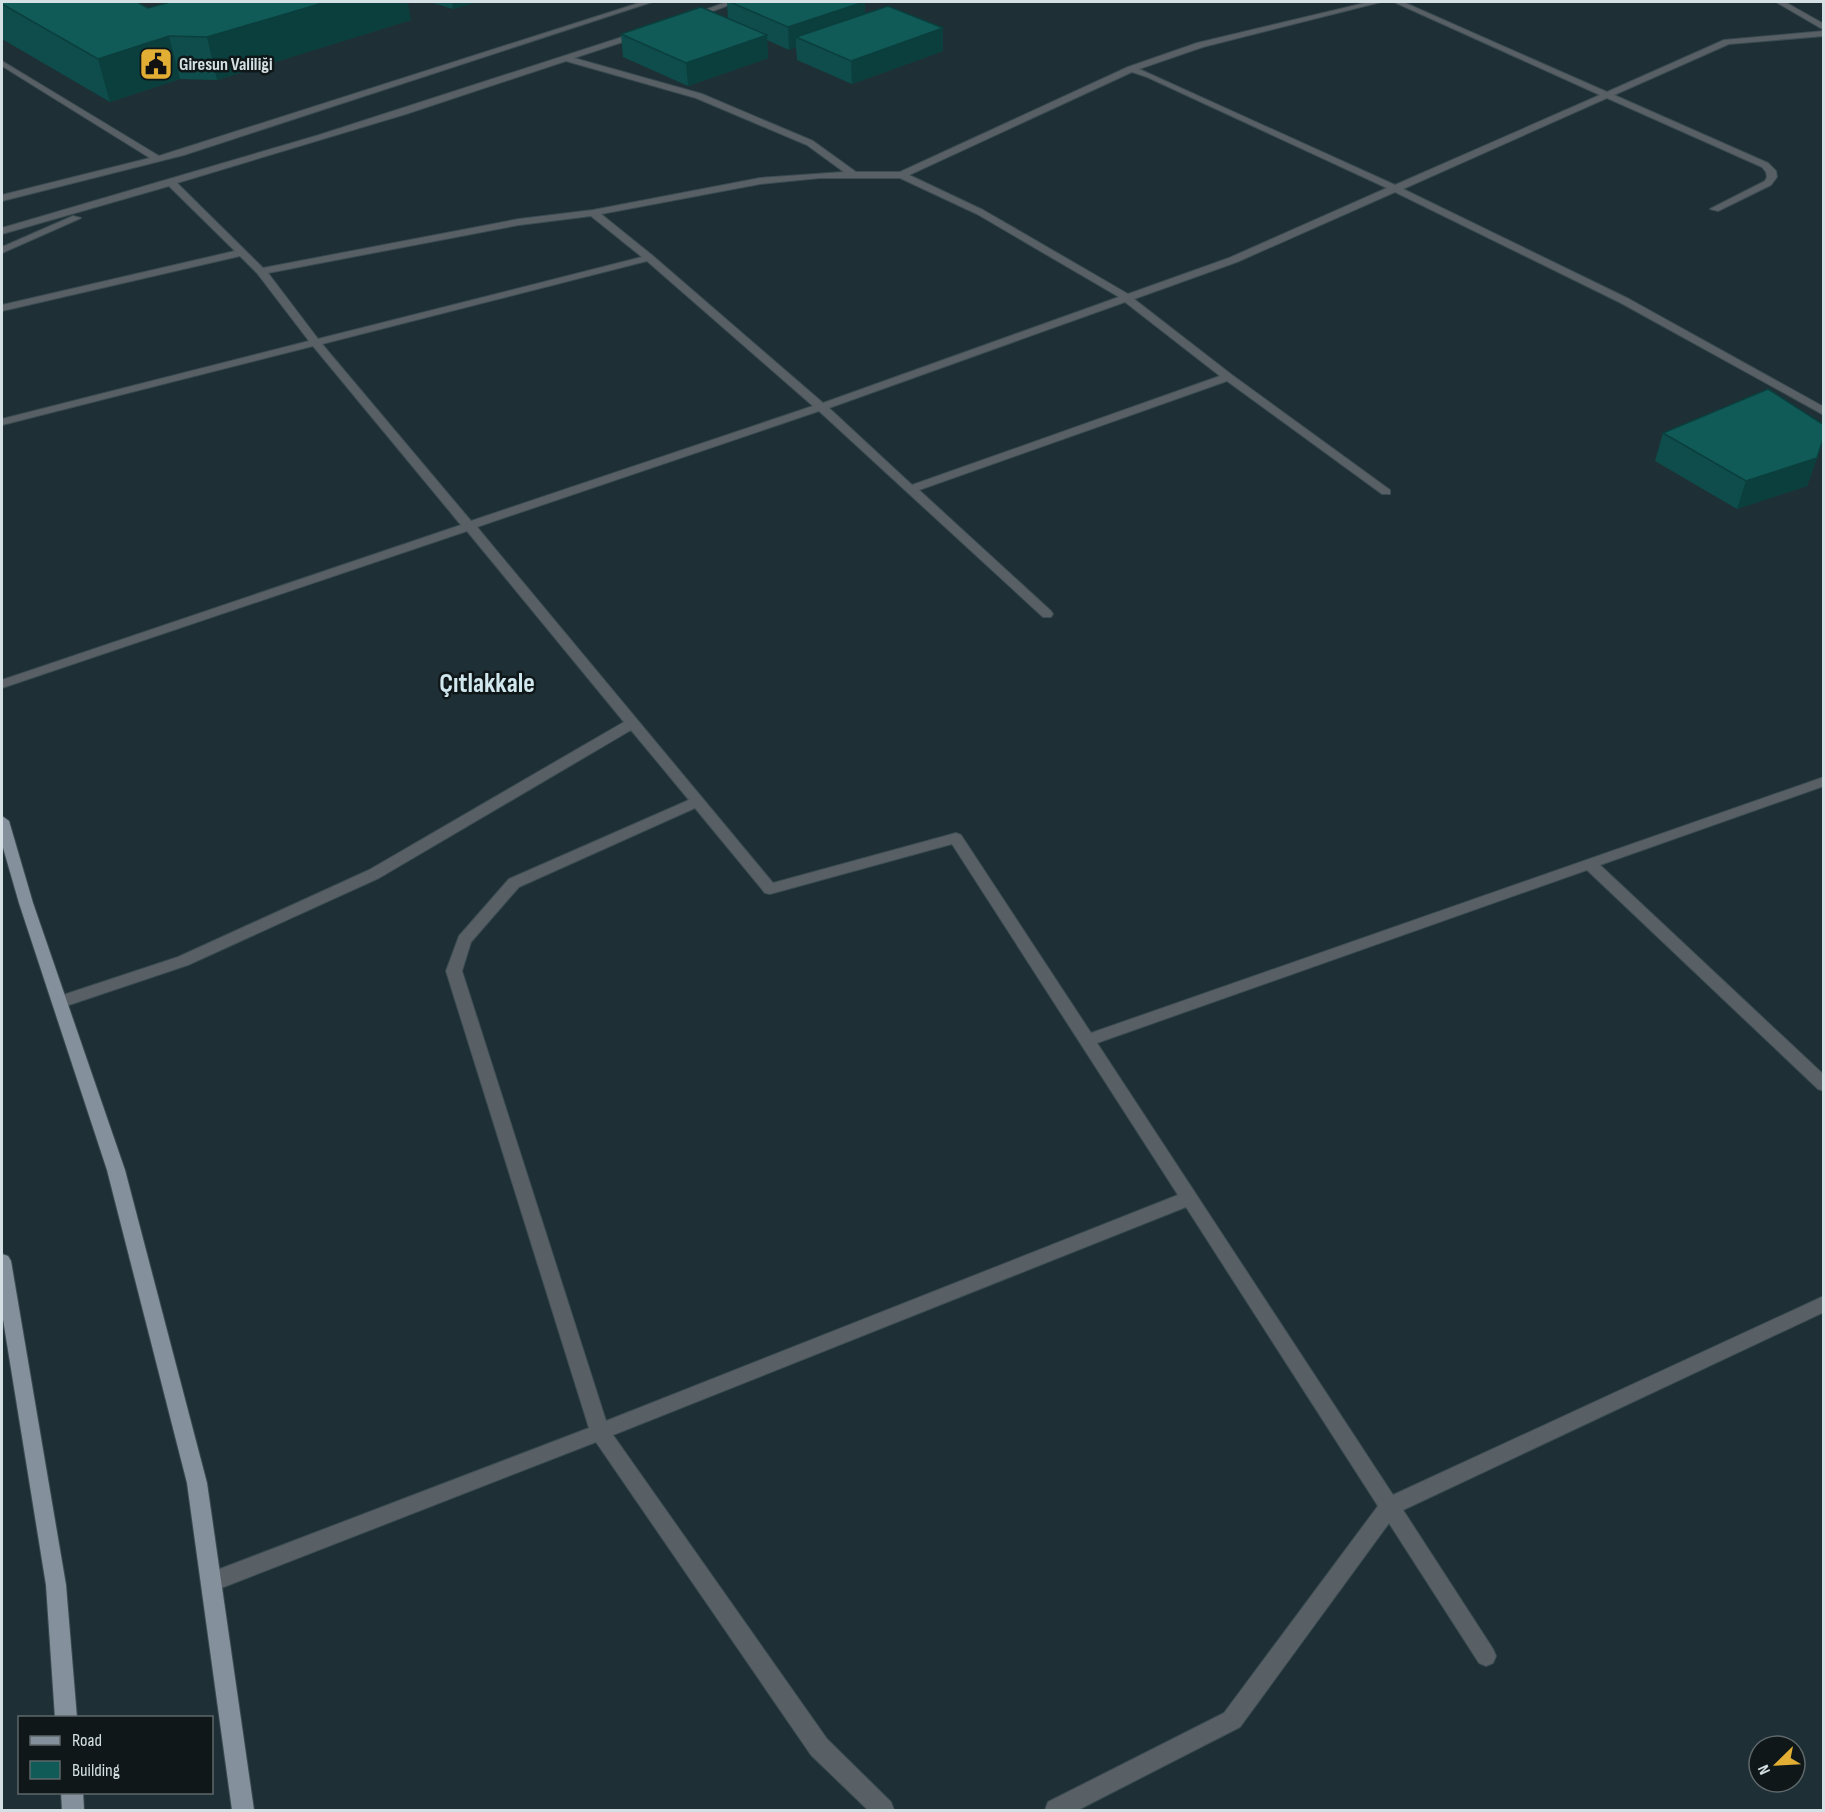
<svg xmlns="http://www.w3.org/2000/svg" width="1825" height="1812" font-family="'Sofia Sans Condensed',sans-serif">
	<rect width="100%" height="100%" fill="#1e3036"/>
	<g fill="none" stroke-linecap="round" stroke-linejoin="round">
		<defs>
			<g id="minor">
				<polygon points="642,2 652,2 184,155 2,201 2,195 150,158 2,66 2,61 159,156"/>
				<polygon points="727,2 737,2 692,19 685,17"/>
				<path d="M1369 2H1381L1203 47 1139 69 1395 185 1600 95 1394 2H1403L1607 92 1724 40 1824 31V36L1729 44 1614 95 1768 163 1776 171 1777 177 1771 185 1718 211 1710 209 1765 181 1767 177 1766 172 1762 167 1607 98 1403 189 1629 299 1824 407V415L1621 303 1395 192 1237 262 1134 299 1232 375 1390 490V494H1382L1227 381 919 490 1051 611 1053 614 1051 617H1043L819 411 477 527 773 883 956 833 961 835 1091 1033 1824 777V786L1600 865 1824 1075V1091L1818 1089 1587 870 1097 1043 1393 1495 1824 1296V1312L1403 1510 1493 1649 1496 1656 1493 1663 1486 1666 1479 1663 1389 1523 1240 1727 1078 1810H1045L1048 1802 1224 1713 1378 1506 1186 1207 613 1435 827 1739 891 1802 894 1810H868L811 1755 596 1442 211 1592 204 1589 201 1582 204 1575 589 1428 446 971 459 936 509 879 689 800 631 730 379 878 188 965 66 1006H54L52 1002 54 998 178 957 369 870 624 722 467 531 2 688V680L461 525 313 346 2 425V419L309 341 257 273 240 256 2 311V305L235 251 169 186 2 234V228L319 135 641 31 645 33 644 35 574 58 702 94 813 141 856 172H900L1128 67 1197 43ZM566 61 696 98 807 145 844 172 760 178 593 210 519 219 263 268 177 183 406 114ZM1132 72 1147 77 1387 188 1229 258 1128 294 983 210 909 175ZM820 178H900L977 214 1119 297 823 403 653 256 601 214 760 184ZM591 216 642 257 318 339 268 273 519 225ZM647 261 813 406 471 521 322 344ZM1125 302 1220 376 912 485 829 408ZM695 808 765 893 770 894 952 844 1178 1195 606 1421 462 971 471 942 519 887Z"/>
				<polygon points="1776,2 1785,2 1824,24 1824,30"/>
				<polygon points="73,216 81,218 2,253 2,247"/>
			</g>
			<g id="major">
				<polygon points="2,816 9,821 33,903 125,1170 207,1483 254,1810 232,1810 187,1483 107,1170 19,903 2,844"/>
				<polygon points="2,1254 8,1256 11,1261 66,1585 77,1718 55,1718 46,1585 2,1313"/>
				<polygon points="61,1792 83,1792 84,1810 62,1810"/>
			</g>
		</defs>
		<use href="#minor" stroke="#3b4c52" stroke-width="2"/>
		<use href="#major" stroke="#3b4c52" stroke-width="2"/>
		<use href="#minor" fill="#596065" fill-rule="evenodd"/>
		<use href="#major" fill="#84919c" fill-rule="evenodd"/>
	</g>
	<g fill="#0e4d4b">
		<polygon points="2,2 148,8 411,20 217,80 180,79 110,102 2,39"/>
		<polygon points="430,2 477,2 453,9"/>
		<polygon points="727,2 865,2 865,14 943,51 852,84 797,60 796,47 789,50 767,40 768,58 688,86 623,57 621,34 728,19"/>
		<polygon points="1663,433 1817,458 1807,486 1737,509 1655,461"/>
	</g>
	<g fill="#0b3f3d">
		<polygon points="326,2 408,2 411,20 217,80 207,37"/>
		<polygon points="452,2 477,2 453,9"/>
		<polygon points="865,2 865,24 796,37 796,47 789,50 788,27"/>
		<polygon points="943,28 943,51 852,84 851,61"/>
		<polygon points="767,35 768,58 688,86 686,63"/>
		<polygon points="169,36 180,79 110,102 98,59"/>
		<polygon points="1817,458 1807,486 1737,509 1746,481"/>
	</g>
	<g fill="#105a57" stroke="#0b3f3d" stroke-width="1.5">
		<polygon points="2,2 137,2 148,8 170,2 326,2 207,37 169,36 98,59 2,4"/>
		<polygon points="730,2 864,2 788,27"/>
		<polygon points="888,6 943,28 851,61 796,37"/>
		<polygon points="701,7 767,35 686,63 621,34"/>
		<polygon points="1768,389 1824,425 1824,436 1817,458 1746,481 1663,433"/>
	</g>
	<defs>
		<symbol id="civic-square" viewBox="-11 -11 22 22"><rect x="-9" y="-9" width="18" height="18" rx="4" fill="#e2af34" stroke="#0f1719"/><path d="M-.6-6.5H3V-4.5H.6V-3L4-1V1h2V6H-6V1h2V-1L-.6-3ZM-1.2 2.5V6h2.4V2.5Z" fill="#111"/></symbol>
	</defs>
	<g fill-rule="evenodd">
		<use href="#civic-square" x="137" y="45" width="38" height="38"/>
	</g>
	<g text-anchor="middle" stroke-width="5" stroke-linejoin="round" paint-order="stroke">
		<g font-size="18" font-weight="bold" fill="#d4e0e3" stroke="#0f1719" text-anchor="start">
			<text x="179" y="70">Giresun Valiliği</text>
		</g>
		<g font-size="27" font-weight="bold" fill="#d0e7ee" stroke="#0f1719">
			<text x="487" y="692">Çıtlakkale</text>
		</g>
	</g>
	<rect width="1825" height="1812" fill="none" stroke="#d4e0e3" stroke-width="6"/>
	<rect x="18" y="1716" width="195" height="78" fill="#0f1719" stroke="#5e676a" stroke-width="1.5"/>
	<rect x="30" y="1736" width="30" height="9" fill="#84919c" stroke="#5e676a" stroke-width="1.5"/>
	<text x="72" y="1746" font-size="18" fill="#d4e0e3">Road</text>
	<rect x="30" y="1761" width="30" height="18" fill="#105a57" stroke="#5e676a" stroke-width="1.5"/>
	<text x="72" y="1776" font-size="18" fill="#d4e0e3">Building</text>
	<g transform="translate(1777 1764) rotate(246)"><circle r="28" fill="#0f1719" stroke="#5e676a" stroke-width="1.5"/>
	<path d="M0-4.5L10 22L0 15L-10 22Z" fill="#e2af34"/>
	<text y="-9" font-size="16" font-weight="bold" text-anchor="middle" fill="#d4e0e3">N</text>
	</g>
</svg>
